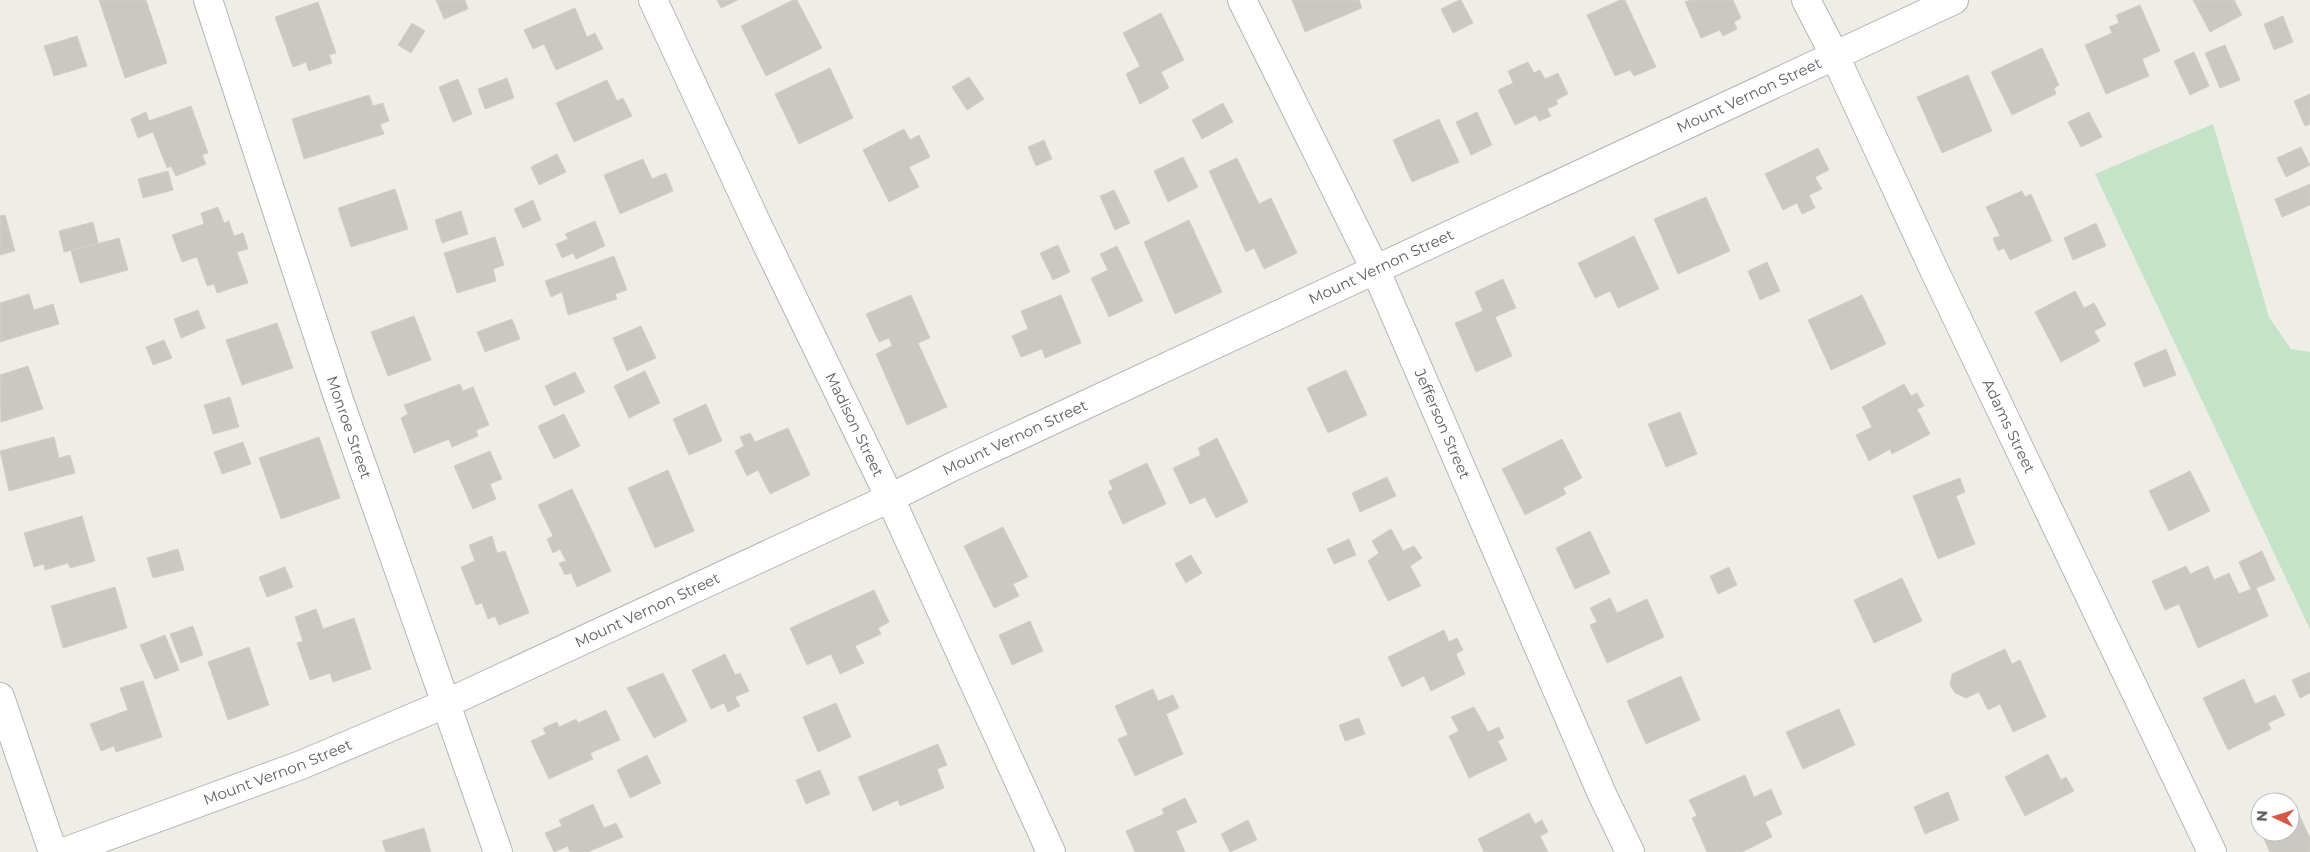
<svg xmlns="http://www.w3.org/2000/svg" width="2310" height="852" font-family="Montserrat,sans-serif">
	<rect width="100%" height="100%" fill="#eeede6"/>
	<polygon fill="#c5e3c7" points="2213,124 2269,317 2291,349 2310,352 2310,629 2095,174"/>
	<g fill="#cac8c3" stroke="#d2cfc5">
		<polygon points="99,0 146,0 167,63 125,78"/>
		<polygon points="436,0 465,0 468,9 444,19"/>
		<polygon points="717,0 738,0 721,8"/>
		<polygon points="793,0 797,0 822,48 766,76 741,26"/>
		<polygon points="1292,0 1359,0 1362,8 1305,32"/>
		<polygon points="1459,0 1461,0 1473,23 1453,33 1441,9"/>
		<polygon points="1620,0 1625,0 1656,67 1634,76 1630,70 1615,76 1587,15"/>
		<polygon points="1690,0 1733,0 1741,18 1734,22 1737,29 1723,36 1720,30 1701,38 1685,2"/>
		<polygon points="2193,0 2234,0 2242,15 2210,32"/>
		<polygon points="318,2 336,53 329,55 332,63 309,71 306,62 293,67 275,17"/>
		<polygon points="2140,5 2160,51 2142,59 2149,76 2106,94 2085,45 2112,33 2109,27 2119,23 2116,15"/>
		<polygon points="575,8 587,37 595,33 603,49 556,70 544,44 533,49 524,30"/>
		<polygon points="1161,13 1184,60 1161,72 1169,88 1140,104 1126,74 1140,66 1123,33"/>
		<polygon points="2283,16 2293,42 2274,50 2264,24"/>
		<polygon points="412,23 425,31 411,53 398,45"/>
		<polygon points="77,36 87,66 54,76 44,46"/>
		<polygon points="2225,45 2240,80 2220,88 2205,53"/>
		<polygon points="2042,48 2059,85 2054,88 2056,94 2012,115 1991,72"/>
		<polygon points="2194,52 2209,86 2190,95 2174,61"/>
		<polygon points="1528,62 1534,73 1540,70 1545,79 1558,73 1568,94 1556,100 1558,104 1547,109 1551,116 1539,121 1536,115 1515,125 1498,90 1513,83 1508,71"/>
		<polygon points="830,68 853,118 799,144 775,94"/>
		<polygon points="1968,75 1992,131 1942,153 1917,97"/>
		<polygon points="969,77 984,99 967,110 952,87"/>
		<polygon points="507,78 514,98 485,109 478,89"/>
		<polygon points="458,79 472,114 453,122 439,87"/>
		<polygon points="607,80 617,101 623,98 632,116 574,142 556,103"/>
		<polygon points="2310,94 2310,124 2305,126 2294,101"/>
		<polygon points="369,95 373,106 383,103 389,121 380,124 384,134 304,159 292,119"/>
		<polygon points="1223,103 1233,122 1202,139 1192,120"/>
		<polygon points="191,106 208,153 202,155 206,164 176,176 171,166 167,168 153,132 138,138 131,119 146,112 149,121"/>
		<polygon points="1477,112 1492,145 1471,155 1456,122"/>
		<polygon points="2089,112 2102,137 2081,147 2068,122"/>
		<polygon points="1439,119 1459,162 1412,182 1393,140"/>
		<polygon points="904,129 910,140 919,135 930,157 909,167 919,187 889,202 863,150"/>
		<polygon points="1044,140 1052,159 1036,166 1028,147"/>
		<polygon points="2301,147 2310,165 2286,177 2277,158"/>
		<polygon points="1818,148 1829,170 1815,177 1822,189 1809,195 1815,208 1802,214 1797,203 1783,210 1765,174"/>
		<polygon points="557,154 566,172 539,185 531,167"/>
		<polygon points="1183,157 1198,187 1168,202 1154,171"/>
		<polygon points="1237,158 1259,204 1271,198 1297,253 1264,269 1254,248 1246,252 1209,171"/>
		<polygon points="643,159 652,179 666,173 673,191 620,214 604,175"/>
		<polygon points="168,171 173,190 143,198 138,179"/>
		<polygon points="2310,184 2310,205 2282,217 2275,199"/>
		<polygon points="395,189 408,229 351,247 338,208"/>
		<polygon points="1114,190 1130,223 1115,230 1100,196"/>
		<polygon points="2022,191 2025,197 2031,194 2052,241 2010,260 2004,248 1998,251 1993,238 2000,236 1986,207"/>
		<polygon points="1706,197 1730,251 1678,274 1654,219"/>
		<polygon points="533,200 541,220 523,228 514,209"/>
		<polygon points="218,207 224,223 229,221 234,236 243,233 248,249 237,252 248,283 217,293 214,284 207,286 197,257 182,262 172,235 204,224 201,213"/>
		<polygon points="461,211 468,234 442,243 435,220"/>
		<polygon points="5,215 15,251 0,255 0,216"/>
		<polygon points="1189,220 1222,292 1175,314 1144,242"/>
		<polygon points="595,221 605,246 576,259 573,253 562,258 556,244 568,239 565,234"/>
		<polygon points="93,222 98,243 64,252 59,231"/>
		<polygon points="2096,223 2106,246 2073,260 2064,238"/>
		<polygon points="1634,236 1659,289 1618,308 1610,291 1595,298 1578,263"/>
		<polygon points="495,237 504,265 493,269 496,281 457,293 444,253"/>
		<polygon points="119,238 128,270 80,283 71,251"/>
		<polygon points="1058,245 1070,272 1053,280 1040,253"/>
		<polygon points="1117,246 1143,301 1109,317 1091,278 1108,270 1100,254"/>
		<polygon points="614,256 627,290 615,294 617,299 568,315 562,292 551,297 545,281"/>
		<polygon points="1767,262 1780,291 1760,300 1748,271"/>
		<polygon points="1503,279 1516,308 1495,317 1512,356 1476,372 1455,323 1483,311 1475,292"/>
		<polygon points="2075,291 2084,308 2094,303 2106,325 2094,331 2100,341 2061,362 2035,312"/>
		<polygon points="29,294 34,310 53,304 59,324 0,342 0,303"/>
		<polygon points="911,295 930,338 918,343 947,407 907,425 876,354 892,346 889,338 879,342 866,314"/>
		<polygon points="1061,295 1081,343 1045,358 1042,349 1021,357 1012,336 1028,329 1021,311"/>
		<polygon points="1862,295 1886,344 1831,370 1808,320"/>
		<polygon points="198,310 205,328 181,338 174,319"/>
		<polygon points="414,316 431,360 388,376 371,332"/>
		<polygon points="512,319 520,339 485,352 477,332"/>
		<polygon points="277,323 293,368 242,385 226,340"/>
		<polygon points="641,326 656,358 627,371 613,338"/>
		<polygon points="164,340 172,358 153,365 146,347"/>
		<polygon points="2166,349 2176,375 2144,387 2134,363"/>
		<polygon points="28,366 43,409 1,422 0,375"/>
		<polygon points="1346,370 1367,415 1328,433 1307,388"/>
		<polygon points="645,371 660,403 629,418 614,386"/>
		<polygon points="575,372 585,392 554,406 545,386"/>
		<polygon points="460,384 463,391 473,387 489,425 476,430 478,436 452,447 449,439 414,453 401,418 408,414 404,405"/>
		<polygon points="1904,384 1911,396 1917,393 1924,406 1917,409 1930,434 1892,454 1890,449 1869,461 1856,435 1872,427 1862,407"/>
		<polygon points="230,397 239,427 213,434 204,405"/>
		<polygon points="706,404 722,441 689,455 673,419"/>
		<polygon points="1680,412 1697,454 1666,467 1648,424"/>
		<polygon points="564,414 580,446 554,459 538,426"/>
		<polygon points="788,428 810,475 770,494 758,470 747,476 735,451 744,446 740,437 750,433 755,442"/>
		<polygon points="54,437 59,458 70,455 75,473 9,491 0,451"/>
		<polygon points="319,437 340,498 281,519 259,458"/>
		<polygon points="1217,438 1248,502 1216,518 1205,497 1190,504 1173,468 1201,455 1198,448"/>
		<polygon points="1562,439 1582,478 1563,488 1566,494 1525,515 1502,469"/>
		<polygon points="243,442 251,464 222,474 214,452"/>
		<polygon points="490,451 502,479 490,484 496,499 473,509 454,466"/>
		<polygon points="1147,463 1166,504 1123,524 1108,492 1113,489 1109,481"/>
		<polygon points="668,470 694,531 655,548 628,488"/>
		<polygon points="2190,471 2210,511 2169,531 2149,491"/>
		<polygon points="1387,477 1396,496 1360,512 1352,493"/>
		<polygon points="1960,478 1965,492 1956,496 1975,544 1938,559 1913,496"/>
		<polygon points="572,489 611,571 577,587 571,573 565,575 559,563 566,561 560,549 553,553 547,539 553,536 538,505"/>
		<polygon points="82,516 95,561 70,568 68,563 45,570 44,564 34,567 24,533"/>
		<polygon points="1003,527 1028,577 1013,584 1019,596 994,608 964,546"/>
		<polygon points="1391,529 1403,551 1414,546 1422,558 1410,566 1421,586 1388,601 1368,561 1379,553 1372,541"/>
		<polygon points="1590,531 1610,573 1575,589 1556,548"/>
		<polygon points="492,536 497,553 505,551 529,613 499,625 495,616 488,619 482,603 476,605 461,567 475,561 469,545"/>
		<polygon points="1349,539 1356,555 1334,564 1327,549"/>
		<polygon points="178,549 184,570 153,578 147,558"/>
		<polygon points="2262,551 2275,580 2256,588 2268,616 2198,648 2179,604 2165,610 2152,581 2186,566 2190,574 2208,566 2214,580 2229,573 2239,594 2251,589 2239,562"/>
		<polygon points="1191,555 1202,573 1186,583 1175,564"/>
		<polygon points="285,567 293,587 267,597 259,577"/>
		<polygon points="1729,567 1737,585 1718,594 1710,576"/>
		<polygon points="1902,578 1922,621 1874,643 1854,600"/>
		<polygon points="115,587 127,628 63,648 51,606"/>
		<polygon points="874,590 889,622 878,628 881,634 855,646 864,663 840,674 831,654 807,665 790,628"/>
		<polygon points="1610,598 1617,613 1647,599 1664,637 1607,663 1590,625 1597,622 1590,608"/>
		<polygon points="316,609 323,629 354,618 371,669 333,682 330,673 310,680 297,643 303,641 295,617"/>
		<polygon points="1030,621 1043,651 1012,665 999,635"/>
		<polygon points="193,626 203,655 181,663 170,634"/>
		<polygon points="1444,630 1449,642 1457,638 1463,650 1456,654 1465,674 1431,691 1424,676 1402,687 1388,657"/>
		<polygon points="165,635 179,670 155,679 140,645"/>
		<polygon points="249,647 269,705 228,720 208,662"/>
		<polygon points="2005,649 2012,664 2020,660 2046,717 2013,732 2000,704 1988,710 1979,692 1966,698 1955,693 1950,685 1952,674"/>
		<polygon points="725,654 735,675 740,673 749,691 735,697 740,706 728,712 724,703 711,709 692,670"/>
		<polygon points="2310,672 2310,693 2300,698 2292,680"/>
		<polygon points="663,673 687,721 654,738 627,688"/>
		<polygon points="1681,676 1700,720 1646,744 1627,701"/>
		<polygon points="2244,679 2255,704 2275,695 2285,715 2268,723 2271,729 2228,750 2203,698"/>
		<polygon points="143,681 162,737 116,752 114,746 101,751 90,724 128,710 120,688"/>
		<polygon points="1153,689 1158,701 1173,695 1179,708 1166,714 1183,754 1135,776 1118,739 1128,735 1115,706"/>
		<polygon points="836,703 851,737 818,752 803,717"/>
		<polygon points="1474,707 1488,732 1499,727 1504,738 1498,741 1507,760 1469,778 1449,736 1459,731 1451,717"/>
		<polygon points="1839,709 1855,745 1803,769 1786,732"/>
		<polygon points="606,710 620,740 590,753 593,759 549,779 531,741 546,734 543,728 557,722 559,727 576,719 578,723"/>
		<polygon points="1359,718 1365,734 1345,741 1339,725"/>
		<polygon points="938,744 947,765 937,769 944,788 900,806 898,800 873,811 858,777"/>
		<polygon points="2048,754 2061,780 2066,777 2074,791 2025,816 2005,777"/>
		<polygon points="647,755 661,783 630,798 617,770"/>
		<polygon points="820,770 830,794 806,804 796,780"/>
		<polygon points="1745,775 1754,797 1771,789 1782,814 1765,822 1772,837 1742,852 1707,852 1692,818 1697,816 1689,800"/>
		<polygon points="1948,792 1959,820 1925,834 1914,807"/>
		<polygon points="1185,798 1197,822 1176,831 1185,852 1135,852 1126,831 1164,814 1162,809"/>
		<polygon points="593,804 604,828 616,823 623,837 588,852 570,852 568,846 554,852 545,833 562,826 559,820"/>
		<polygon points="2295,806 2310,838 2310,852 2270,852 2261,832 2290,832 2290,808"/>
		<polygon points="1529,813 1535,824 1542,820 1548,832 1540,836 1548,852 1484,852 1478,839"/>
		<polygon points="1248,820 1257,840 1230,852 1221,834"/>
		<polygon points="424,828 431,852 386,852 382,841"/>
	</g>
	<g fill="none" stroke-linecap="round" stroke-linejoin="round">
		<defs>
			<g id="minor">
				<path id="s1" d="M208 0 338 397 498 852"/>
				<path id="s2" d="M653 0 757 224 890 498 1051 852"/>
				<path id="s3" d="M1242 0 1376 271 1602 794 1630 852"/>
				<path id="s4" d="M1806 0 1835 56 1935 272 2212 852"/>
				<polyline points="0,697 53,852"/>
				<path id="s5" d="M64 852 301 765 445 704 890 498 954 466 1954 0"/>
			</g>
		</defs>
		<use href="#minor" stroke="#b3b5b9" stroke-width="30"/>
		<use href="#minor" stroke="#fff" stroke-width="28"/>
	</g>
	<g text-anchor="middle" stroke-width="4" stroke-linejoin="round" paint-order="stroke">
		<g font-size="15" fill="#5e6065" stroke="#fff">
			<text dy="5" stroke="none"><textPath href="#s5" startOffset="1848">Mount Vernon Street</textPath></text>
			<text dy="5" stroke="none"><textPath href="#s5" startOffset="1442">Mount Vernon Street</textPath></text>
			<text dy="5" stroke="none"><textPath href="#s3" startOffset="469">Jefferson Street</textPath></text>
			<text dy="5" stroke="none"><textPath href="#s2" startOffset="470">Madison Street</textPath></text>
			<text dy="5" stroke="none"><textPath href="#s4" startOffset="472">Adams Street</textPath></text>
			<text dy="5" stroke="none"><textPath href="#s1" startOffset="450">Monroe Street</textPath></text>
			<text dy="5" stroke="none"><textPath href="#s5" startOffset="1038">Mount Vernon Street</textPath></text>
			<text dy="5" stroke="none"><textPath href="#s5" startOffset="632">Mount Vernon Street</textPath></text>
			<text dy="5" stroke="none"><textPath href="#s5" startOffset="228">Mount Vernon Street</textPath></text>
		</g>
	</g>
	<g transform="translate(2275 817) rotate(274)"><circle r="24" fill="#ffffff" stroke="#bfbfc1"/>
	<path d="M0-4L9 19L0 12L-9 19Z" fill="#d65744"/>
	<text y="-8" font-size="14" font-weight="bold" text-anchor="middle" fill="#5e6065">N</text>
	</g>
</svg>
